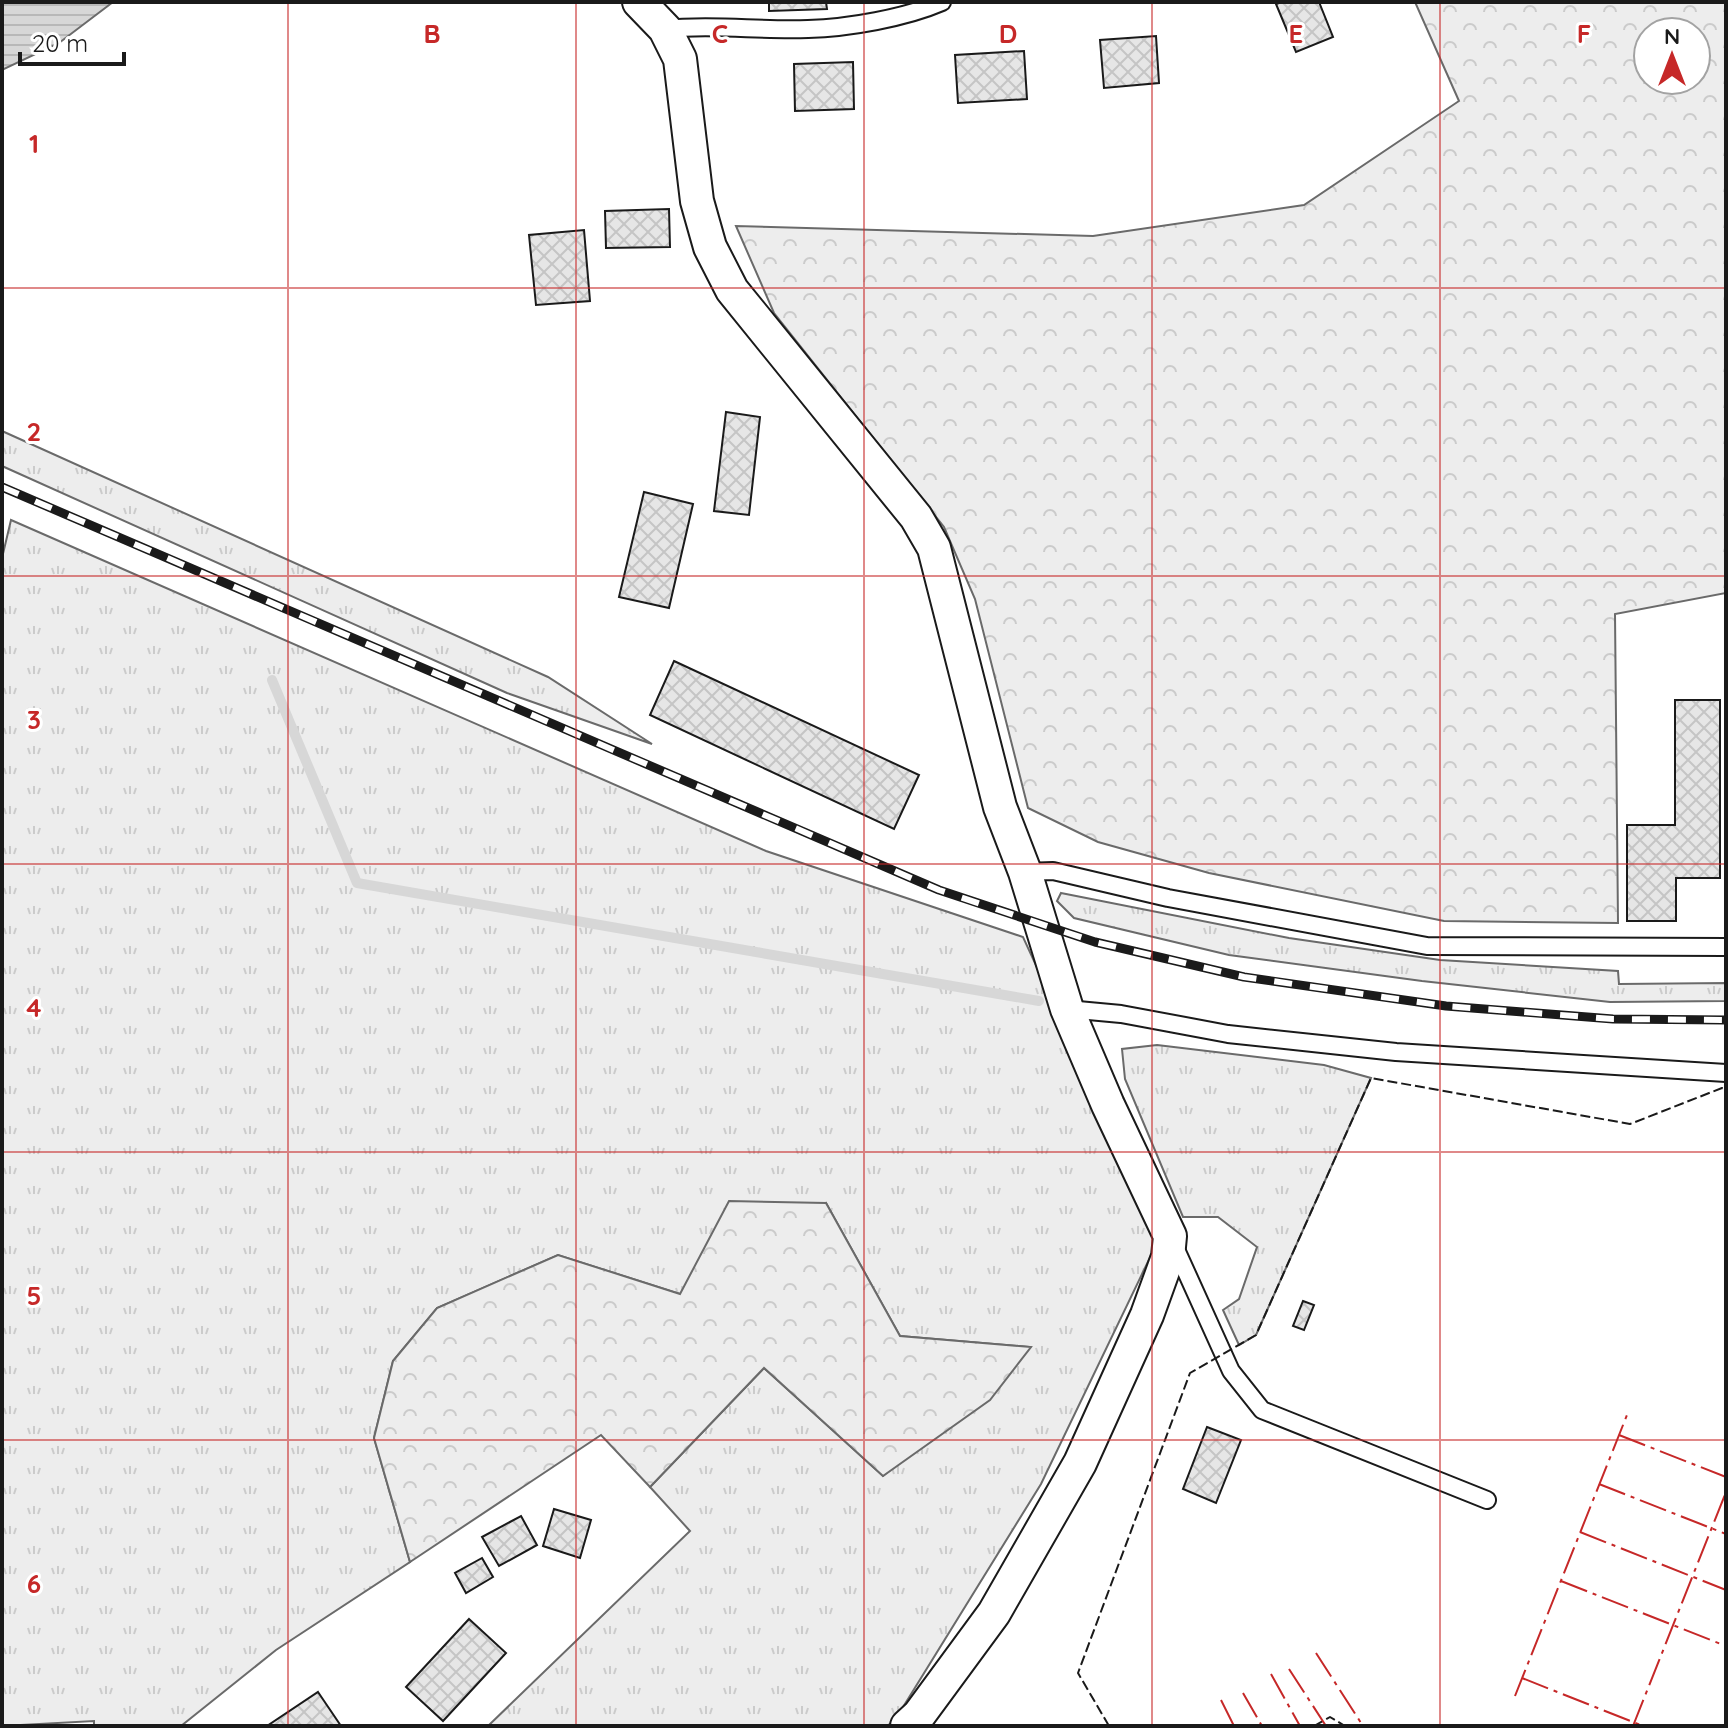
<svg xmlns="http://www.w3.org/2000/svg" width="1728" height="1728" font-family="Quicksand,sans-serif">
	<defs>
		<pattern id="grass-tufts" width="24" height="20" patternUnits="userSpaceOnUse" patternTransform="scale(2)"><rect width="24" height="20" fill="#ededed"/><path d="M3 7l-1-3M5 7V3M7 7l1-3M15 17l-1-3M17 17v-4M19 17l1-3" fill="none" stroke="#cbcbcb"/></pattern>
		<pattern id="forest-crowns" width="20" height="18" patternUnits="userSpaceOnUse" patternTransform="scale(2)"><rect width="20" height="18" fill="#ededed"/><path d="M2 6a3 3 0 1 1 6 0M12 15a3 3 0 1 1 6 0" fill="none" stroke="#cbcbcb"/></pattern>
		<pattern id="water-rules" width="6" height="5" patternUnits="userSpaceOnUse" patternTransform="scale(2)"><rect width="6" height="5" fill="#d7d7d7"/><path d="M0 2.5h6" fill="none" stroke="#b8b8b8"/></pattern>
		<pattern id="building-cross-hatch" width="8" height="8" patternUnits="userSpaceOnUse" patternTransform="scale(2)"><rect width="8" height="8" fill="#e6e6e6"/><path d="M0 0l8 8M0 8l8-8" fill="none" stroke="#c5c5c5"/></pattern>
	</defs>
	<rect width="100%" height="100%" fill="#fff"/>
	<g fill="url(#grass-tufts)" stroke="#6a6a6a" stroke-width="2">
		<polygon points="2,431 548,677 652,744 507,693 2,466"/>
		<polygon points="11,520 766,851 1023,937 1155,1224 1156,1245 1041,1484 895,1720 887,1726 488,1726 690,1531 650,1487 764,1368 883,1476 1030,1347 900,1336 826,1203 680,1294 558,1255 437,1308 393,1361 374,1438 410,1562 276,1650 181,1726 94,1726 94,1721 2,1726 2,558"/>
		<polygon points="1061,893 1289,938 1440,960 1618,971 1619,984 1726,983 1726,1001 1610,1002 1422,981 1229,955 1074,918 1057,901"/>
		<polygon points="1157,1045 1324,1065 1371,1078 1256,1335 1239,1345 1223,1310 1239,1299 1257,1247 1218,1217 1183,1217 1125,1079 1122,1049"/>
	</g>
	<g fill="url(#forest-crowns)" stroke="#6a6a6a" stroke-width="2" fill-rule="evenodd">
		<path d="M1415 2H1726V593L1615 614 1618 923 1444 921 1209 873 1098 842 1028 808 975 599 944 527 774 313 736 226 1093 236 1304 205 1459 101ZM1648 32H1696V80H1648Z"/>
		<polygon points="729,1201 826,1203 900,1336 1031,1347 990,1400 883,1476 764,1368 650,1487 601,1435 410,1562 374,1438 393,1361 437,1308 558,1255 680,1294"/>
	</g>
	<polygon fill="url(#water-rules)" stroke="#6a6a6a" stroke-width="2" points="2,2 113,2 59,43 2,70"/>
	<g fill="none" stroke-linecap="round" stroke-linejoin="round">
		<polyline stroke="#d7d7d7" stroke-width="10" points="272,680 357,883 1039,1001"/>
	</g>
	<g fill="url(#building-cross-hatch)" stroke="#1a1a1a" stroke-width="2">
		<polygon points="769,2 826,2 827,9 769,11"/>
		<polygon points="1282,2 1319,2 1333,37 1296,52 1276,4"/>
		<polygon points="1156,36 1159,83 1104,88 1100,40"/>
		<polygon points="1024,51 1027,99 958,103 955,55"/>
		<polygon points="853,62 854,109 795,111 794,64"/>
		<polygon points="669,209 670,247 606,248 605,211"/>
		<polygon points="584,230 590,301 536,305 529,235"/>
		<polygon points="726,412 760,417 749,515 714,511"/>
		<polygon points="644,492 693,504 669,608 619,597"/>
		<polygon points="674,661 919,775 894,829 650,715"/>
		<polygon points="1675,700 1720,700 1720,878 1676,878 1676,921 1627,921 1627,825 1675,825"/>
		<polygon points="1303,1301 1314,1305 1304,1330 1293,1326"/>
		<polygon points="1207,1427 1241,1440 1216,1503 1183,1489"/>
		<polygon points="554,1509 591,1520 580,1558 543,1546"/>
		<polygon points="521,1516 537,1545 499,1566 482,1537"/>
		<polygon points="482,1558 493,1577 466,1593 455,1573"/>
		<polygon points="469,1619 506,1653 443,1721 406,1687"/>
		<polygon points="318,1692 341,1726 267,1726"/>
	</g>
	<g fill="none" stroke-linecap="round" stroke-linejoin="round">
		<defs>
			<g id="lane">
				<path d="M665 29C713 24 760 31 808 29 848 28 905 18 942 2"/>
				<polyline points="1025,872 1053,871 1168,898 1427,946 1726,947"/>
				<polyline points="1067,1009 1121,1014 1228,1034 1396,1052 1726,1073"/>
				<polyline points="1174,1245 1231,1371 1262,1410 1487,1500"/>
			</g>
			<polyline id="street" points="639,2 665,29 680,59 697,201 710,247 732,290 916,517 934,548 1000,807 1025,872 1067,1009 1108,1105 1170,1236 1168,1257 1147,1315 1080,1463 994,1613 919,1715 907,1726"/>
		</defs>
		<use href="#lane" stroke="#1a1a1a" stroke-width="20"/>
		<use href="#street" stroke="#1a1a1a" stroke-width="36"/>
		<use href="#lane" stroke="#fff" stroke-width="16"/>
		<use href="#street" stroke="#fff" stroke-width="32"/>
		<defs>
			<polyline id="rail" points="2,487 939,890 1095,942 1244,977 1446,1006 1613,1019 1726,1020"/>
		</defs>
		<use href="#rail" stroke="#1a1a1a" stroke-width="9"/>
		<use href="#rail" stroke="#fff" stroke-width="6" stroke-dasharray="18" stroke-linecap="butt"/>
		<g stroke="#1a1a1a" stroke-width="2" stroke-dasharray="10 4" stroke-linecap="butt">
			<polyline points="1109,1726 1078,1673 1190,1373 1256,1335 1371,1078 1630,1124 1722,1088 1726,1089"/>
			<polyline points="1314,1726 1330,1717 1345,1726"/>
		</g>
		<g stroke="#c62828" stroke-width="2" stroke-dasharray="28 6 4 6" stroke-linecap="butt">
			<polyline points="1619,1435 1726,1477"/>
			<polyline points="1599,1484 1726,1534"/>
			<polyline points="1580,1532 1726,1590"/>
			<polyline points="1561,1581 1726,1646"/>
			<polyline points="1316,1653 1363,1726"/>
			<polyline points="1289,1669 1326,1726"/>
			<polyline points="1271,1674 1300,1726"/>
			<polyline points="1522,1678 1643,1726"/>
			<polyline points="1243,1693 1262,1726"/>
			<polyline points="1515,1696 1629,1410"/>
			<polyline points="1221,1700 1234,1726"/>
			<polyline points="1633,1726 1726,1492"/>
		</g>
	</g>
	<path fill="none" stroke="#c62828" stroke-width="2" stroke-opacity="0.55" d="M288 2V1726M576 2V1726M864 2V1726M1152 2V1726M1440 2V1726M2 288H1726M2 576H1726M2 864H1726M2 1152H1726M2 1440H1726"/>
	<g font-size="26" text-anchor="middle" font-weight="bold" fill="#c62828" stroke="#fff" stroke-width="6" stroke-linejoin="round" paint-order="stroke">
		<text x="432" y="43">B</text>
		<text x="720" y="43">C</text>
		<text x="1008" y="43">D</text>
		<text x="1296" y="43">E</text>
		<text x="1584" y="43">F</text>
		<text x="34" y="153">1</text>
		<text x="34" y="441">2</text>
		<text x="34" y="729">3</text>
		<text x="34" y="1017">4</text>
		<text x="34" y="1305">5</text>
		<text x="34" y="1593">6</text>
	</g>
	<rect width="1728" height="1728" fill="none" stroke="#1a1a1a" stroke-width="8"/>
	<g transform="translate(1672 56)"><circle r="38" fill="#ffffff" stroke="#a3a3a3" stroke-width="2"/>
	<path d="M0-6L14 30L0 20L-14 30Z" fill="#c62828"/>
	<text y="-12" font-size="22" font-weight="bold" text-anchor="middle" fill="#1a1a1a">N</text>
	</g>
	<path d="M20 52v12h104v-12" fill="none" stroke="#1a1a1a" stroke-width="4"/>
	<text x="32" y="52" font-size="24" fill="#1a1a1a" stroke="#ffffff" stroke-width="6" paint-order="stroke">20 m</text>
</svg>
